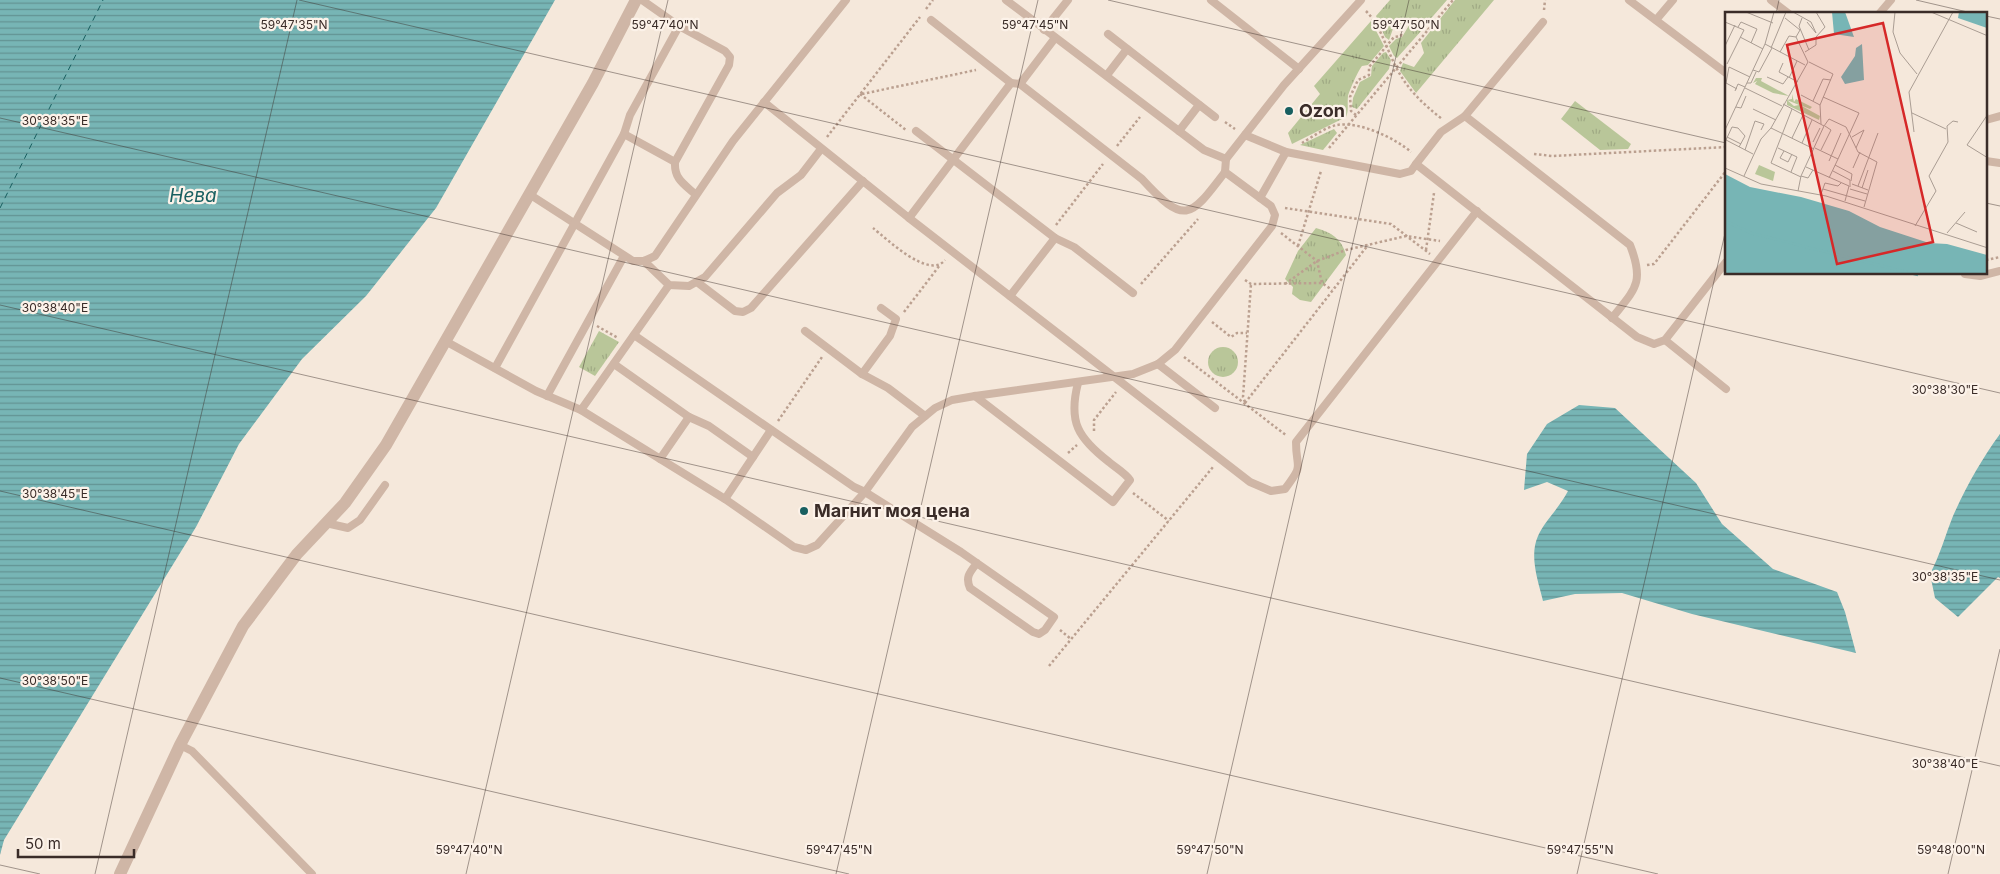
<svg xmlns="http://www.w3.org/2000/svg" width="2000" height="874" font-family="Inter,sans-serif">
	<defs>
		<pattern id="grass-tufts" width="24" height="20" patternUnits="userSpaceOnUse" patternTransform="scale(1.25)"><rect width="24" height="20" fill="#b9c699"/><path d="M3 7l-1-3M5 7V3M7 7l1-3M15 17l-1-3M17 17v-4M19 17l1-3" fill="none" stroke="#a0aa84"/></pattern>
		<pattern id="water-rules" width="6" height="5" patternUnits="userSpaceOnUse" patternTransform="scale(1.25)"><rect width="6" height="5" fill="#77b5b5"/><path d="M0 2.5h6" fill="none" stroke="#639393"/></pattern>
	</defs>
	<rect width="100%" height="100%" fill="#f5e8db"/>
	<g fill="url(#grass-tufts)">
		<polygon points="1390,0 1447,0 1427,23 1419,20 1407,19 1402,26 1394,26 1389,40 1385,37 1376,16"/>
		<polygon points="1455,0 1494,0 1416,93 1400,71 1403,63 1414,67 1424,53 1421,43"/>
		<path d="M1371 21 1384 46 1368 65 1362 66C1359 69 1349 91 1348 96 1347 104 1349 110 1346 117L1292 144 1288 133 1320 94 1314 86Z"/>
		<polygon points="1411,22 1419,24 1422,30 1397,58 1394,56 1389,46 1396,39 1402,37"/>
		<polygon points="1386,52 1391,60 1389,69 1357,109 1352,107 1353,98 1360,82 1371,76 1372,66 1383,53"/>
		<polygon points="1575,101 1631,144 1628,149 1600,150 1561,119"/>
		<polygon points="1334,129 1337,133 1323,150 1300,145"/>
		<path d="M1316 228C1331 232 1342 239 1346 255L1311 302 1300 300 1292 294 1293 287 1285 279 1298 251Z"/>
		<polygon points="599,331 619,342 595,376 579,367"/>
		<circle cx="1223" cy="362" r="15"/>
	</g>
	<g fill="url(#water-rules)">
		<polygon points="0,0 555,0 436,208 366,296 302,359 239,444 196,527 4,840 0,855"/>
		<path d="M1579 405 1615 408 1696 483 1722 524 1773 569 1837 592 1845 612 1856 653 1692 614 1622 593 1575 594 1543 601C1538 581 1529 556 1538 536 1544 522 1560 507 1568 491L1547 482 1524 490 1527 454 1547 424Z"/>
		<path d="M2000 434V578L1998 577 1958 617 1935 598 1930 574C1940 555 1945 536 1953 516 1966 487 1981 460 2000 434Z"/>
	</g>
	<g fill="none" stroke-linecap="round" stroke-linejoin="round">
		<polyline stroke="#185f60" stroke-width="1" stroke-dasharray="6 5" stroke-linecap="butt" points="0,208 103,0"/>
		<g stroke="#bba090" stroke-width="2.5" stroke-dasharray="2.5 2.5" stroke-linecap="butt">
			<polyline points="926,9 933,0"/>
			<polyline points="1544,10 1545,0"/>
			<path d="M1366 11C1381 26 1386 48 1396 67 1407 89 1423 104 1442 119"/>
			<polyline points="860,94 906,130"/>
			<polyline points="862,94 976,70"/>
			<polyline points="1356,115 1351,111 1350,97 1358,80 1369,75 1369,67 1394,37 1401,36 1402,28 1409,20 1417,21 1428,29"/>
			<polyline points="1225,122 1235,129"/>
			<polyline points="827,137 920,17"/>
			<path d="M1302 143C1312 137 1326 127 1337 125 1359 121 1395 138 1411 152"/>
			<polyline points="1117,146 1140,117"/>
			<polyline points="1329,148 1453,0"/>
			<polyline points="1534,154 1552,156 1726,147"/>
			<polyline points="1285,208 1391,224 1430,254"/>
			<polyline points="1056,225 1103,164"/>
			<path d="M873 228C887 239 929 280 945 260"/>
			<polyline points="1281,233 1317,261 1322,283"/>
			<polyline points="1298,246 1321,171"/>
			<polyline points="1426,250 1434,193"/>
			<polyline points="1986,260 2000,257"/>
			<polyline points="1647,265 1654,264 1726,171"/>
			<polyline points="1245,280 1251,284 1322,283 1332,290"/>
			<polyline points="1141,284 1198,219"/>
			<polyline points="1285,284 1317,261 1346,250 1406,236 1440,241"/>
			<polyline points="904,312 940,265"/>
			<polyline points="1212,322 1231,337 1237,333 1247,333"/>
			<polyline points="597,326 618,338"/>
			<polyline points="1184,357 1287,436"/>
			<polyline points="1245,402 1243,397 1251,284"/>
			<polyline points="1245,403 1368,245"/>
			<polyline points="778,421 822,357"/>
			<polyline points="1094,431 1094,420 1116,392"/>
			<polyline points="1068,453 1077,445"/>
			<polyline points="1133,493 1169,521"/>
			<polyline points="1060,630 1071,639"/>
			<polyline points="1049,666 1213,467"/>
		</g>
		<g stroke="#cfb6a6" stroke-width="8">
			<path d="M642 0 679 26 725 51 730 57 729 65 675 162C674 179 684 184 695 194"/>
			<polyline points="1006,0 1204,150 1226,159 1284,85 1361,0"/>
			<polyline points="1211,0 1299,69"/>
			<polyline points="1629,0 1726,73"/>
			<polyline points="1771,0 1789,14"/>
			<polyline points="1879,14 1891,0"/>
			<polyline points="931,20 1011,83"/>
			<polyline points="1656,20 1673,0"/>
			<polyline points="1044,30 1068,0"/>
			<polyline points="1108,34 1215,117"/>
			<polyline points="1107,75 1127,49"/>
			<path d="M1020 84 1142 179C1185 226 1190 218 1225 172"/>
			<polyline points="764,102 909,218 1011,83 1020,84 1055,38"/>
			<path d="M1465 116 1630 245C1645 283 1635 289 1612 318"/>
			<polyline points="1986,120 2000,116"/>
			<polyline points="916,131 1055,238 1074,247 1133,293"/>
			<polyline points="1179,131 1199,105"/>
			<polyline points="624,134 675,162"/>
			<polyline points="1245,135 1286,152 1400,174 1411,171 1416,164 1637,337 1654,344 1665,340 1726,262"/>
			<polyline points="1986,161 2000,163"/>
			<polyline points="1416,164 1441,132 1465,116 1543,22"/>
			<polyline points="529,194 633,261 644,261 655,256 733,141 846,0"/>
			<polyline points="1260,198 1286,152"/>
			<path d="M909 218 1250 482 1271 491 1285 489C1305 462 1296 471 1296 442L1477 211"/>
			<polyline points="644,261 669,285 689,286 705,277 777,193 801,175 821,149"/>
			<polyline points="1965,274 1980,276 2000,271"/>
			<polyline points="697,282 735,311 743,312 751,308 863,181"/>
			<polyline points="1010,296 1055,238"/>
			<polyline points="805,331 862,374 888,388 925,416"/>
			<path d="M634 335 854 487 865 492 961 552 1054 617 1045 630 1039 634 1033 632 970 588C965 577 970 572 977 563"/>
			<polyline points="1665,340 1726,389"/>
			<polyline points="447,342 536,391 581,410 725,499 794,547 806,550 817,545 865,492 912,427 935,408 952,400 975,396 1133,374 1158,364 1175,350 1272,226 1275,215 1271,206 1225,172 1226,159"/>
			<polyline points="614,364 689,417 709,426 753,457"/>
			<polyline points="1158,364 1215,408"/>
			<polyline points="495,368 624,134 630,115 679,26"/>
			<polyline points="862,374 890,336 896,319 881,308"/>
			<polyline points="547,396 624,256"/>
			<path d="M975 396 1113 502 1130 480C1125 473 1116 468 1109 462 1078 438 1068 422 1078 383"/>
			<polyline points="581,410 669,285"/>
			<polyline points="660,459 689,417"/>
			<polyline points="725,499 771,430"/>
			<polyline points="326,523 348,528 360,520 385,485"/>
			<polyline points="180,745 192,751 312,874"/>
		</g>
		<polyline stroke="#cfb6a6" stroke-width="12" points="120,874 180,745 243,626 297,554 345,503 386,445 593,83 636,0"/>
	</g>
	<path fill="none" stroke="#3a2c28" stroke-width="1" stroke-opacity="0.45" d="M299 0 2000 393M1108 0 1726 143M1916 0 1976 14M1776 14 1779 0M1986 16 2000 19M0 118 2000 580M1986 203 2000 206M0 305 2000 766M0 491 1658 874M0 678 849 874M0 865 40 874M95 874 297 0M466 874 668 0M836 874 1038 0M1207 874 1409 0M1577 874 1726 229M1948 874 2000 649"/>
	<g fill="#185f60" stroke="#fcf2e9" stroke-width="2">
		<circle cx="1289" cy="111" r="5"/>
		<circle cx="804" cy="511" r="5"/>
	</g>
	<g text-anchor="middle" stroke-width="4.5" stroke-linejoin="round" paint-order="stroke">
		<g font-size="18" font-weight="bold" fill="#3a2c28" stroke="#fcf2e9" text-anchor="start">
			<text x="1299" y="117">Ozon</text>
			<text x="814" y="517">Магнит моя цена</text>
		</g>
		<g font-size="19" font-style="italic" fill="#185f60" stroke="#fcf2e9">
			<text x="193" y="202">Нева</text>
		</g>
	</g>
	<g transform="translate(1725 12)">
		<rect width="262" height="262" fill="#f5e8db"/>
		<path d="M31 66H37L36 69 64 84 48 81 30 72 32 69 28 71ZM67 82 69 90 71 87 87 95 85 97 75 93 95 104 94 108 62 93V88L69 94 74 93 62 88 67 87Z" fill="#b9c699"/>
		<path d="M34 153 50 160 48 169 30 162Z" fill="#b9c699"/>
		<path d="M107 0H120L129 25 109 22ZM234 0H262V16L233 6ZM137 32 139 68 120 72 116 65 130 44 131 36ZM0 162 25 175 76 185 124 199 155 215 204 231 222 232 262 243V262H0Z" fill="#77b5b5"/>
		<path fill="none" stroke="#77b5b5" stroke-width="2.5" d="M0 209 26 221 193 263"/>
		<path fill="none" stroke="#aa9d93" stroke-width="1" d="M21 0 48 11M68 0 86 10 91 21 82 10M170 0 168 20 175 41 192 62M206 0 263 24M77 6 74 14 84 38M0 10 19 18 2 52M13 15 16 10 32 17 26 31M15 25 38 37M40 32 80 53M0 34 10 13M46 36 61 0M55 40 64 24 71 25 75 18 60 6M80 40 91 33V25L100 15 91 0M84 50 108 62 95 93 96 112M58 51 54 60 73 70M4 55 1 71 12 77M4 55 25 65M28 58 34 60 47 36M42 65 58 72 63 65M64 66 72 49M22 71H26L31 60M20 76 57 94M10 79 13 72 20 75M76 83 95 93M98 85 134 101 113 147M88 89 98 67 106 68M58 92 99 114 76 164 73 179M11 95 16 96 21 84M28 97 51 108M67 97 46 151 76 165M187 101 221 117M263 102 242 133 263 146M99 114 104 107 121 115 133 140 152 150 139 195M46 116 89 137M0 118 40 32 49 0M189 120 184 80 228 0M2 125 16 132M127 125 139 118 131 136M67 126 78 103M1 128 7 115 13 116 20 124 14 135M1 128 28 142M88 130 95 116M77 131 87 108M53 136 72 145 66 160M90 136 113 147 104 166M20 138 30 109 39 112 36 118M96 138 106 118 100 114M59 139 55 146 63 150 67 142M104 149 116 121M110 153 127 162 126 169M81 155 124 174 120 189M0 156 36 172 101 184 263 236M128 156 135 140M108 159 125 168V175M19 164 36 127 46 116 83 50 71 25M76 164 83 166 88 158M127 172 143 178M133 174 153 121M137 176 143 158M98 177 140 189M125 177 142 182M96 182 100 171 113 174 116 171M231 211 252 220M190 214 211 179 204 164 223 130 222 114 228 109 233 110M222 221 240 200"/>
		<path fill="#d62828" fill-opacity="0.15" stroke="#d62828" stroke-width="2.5" d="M158 11 208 230 112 252 62 33Z"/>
		<rect width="262" height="262" fill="none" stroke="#3a2c28" stroke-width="2.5"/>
	</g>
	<g font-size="12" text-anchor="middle" fill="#3a2c28" stroke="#fcf2e9" stroke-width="4.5" stroke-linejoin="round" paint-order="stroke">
		<text x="294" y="29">59°47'35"N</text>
		<text x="665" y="29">59°47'40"N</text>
		<text x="1035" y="29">59°47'45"N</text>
		<text x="1406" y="29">59°47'50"N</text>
		<text x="55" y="125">30°38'35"E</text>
		<text x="55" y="312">30°38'40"E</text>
		<text x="1945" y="394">30°38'30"E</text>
		<text x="55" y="498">30°38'45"E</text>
		<text x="1945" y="581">30°38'35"E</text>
		<text x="55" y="685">30°38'50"E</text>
		<text x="1945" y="768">30°38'40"E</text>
		<text x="469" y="854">59°47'40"N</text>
		<text x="839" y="854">59°47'45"N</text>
		<text x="1210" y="854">59°47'50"N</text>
		<text x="1580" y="854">59°47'55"N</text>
		<text x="1951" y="854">59°48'00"N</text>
	</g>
	<path d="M18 849v8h116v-8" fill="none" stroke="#3a2c28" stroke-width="2.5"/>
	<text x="25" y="849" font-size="15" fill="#3a2c28" stroke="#fcf2e9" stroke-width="4" paint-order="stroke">50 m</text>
</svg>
